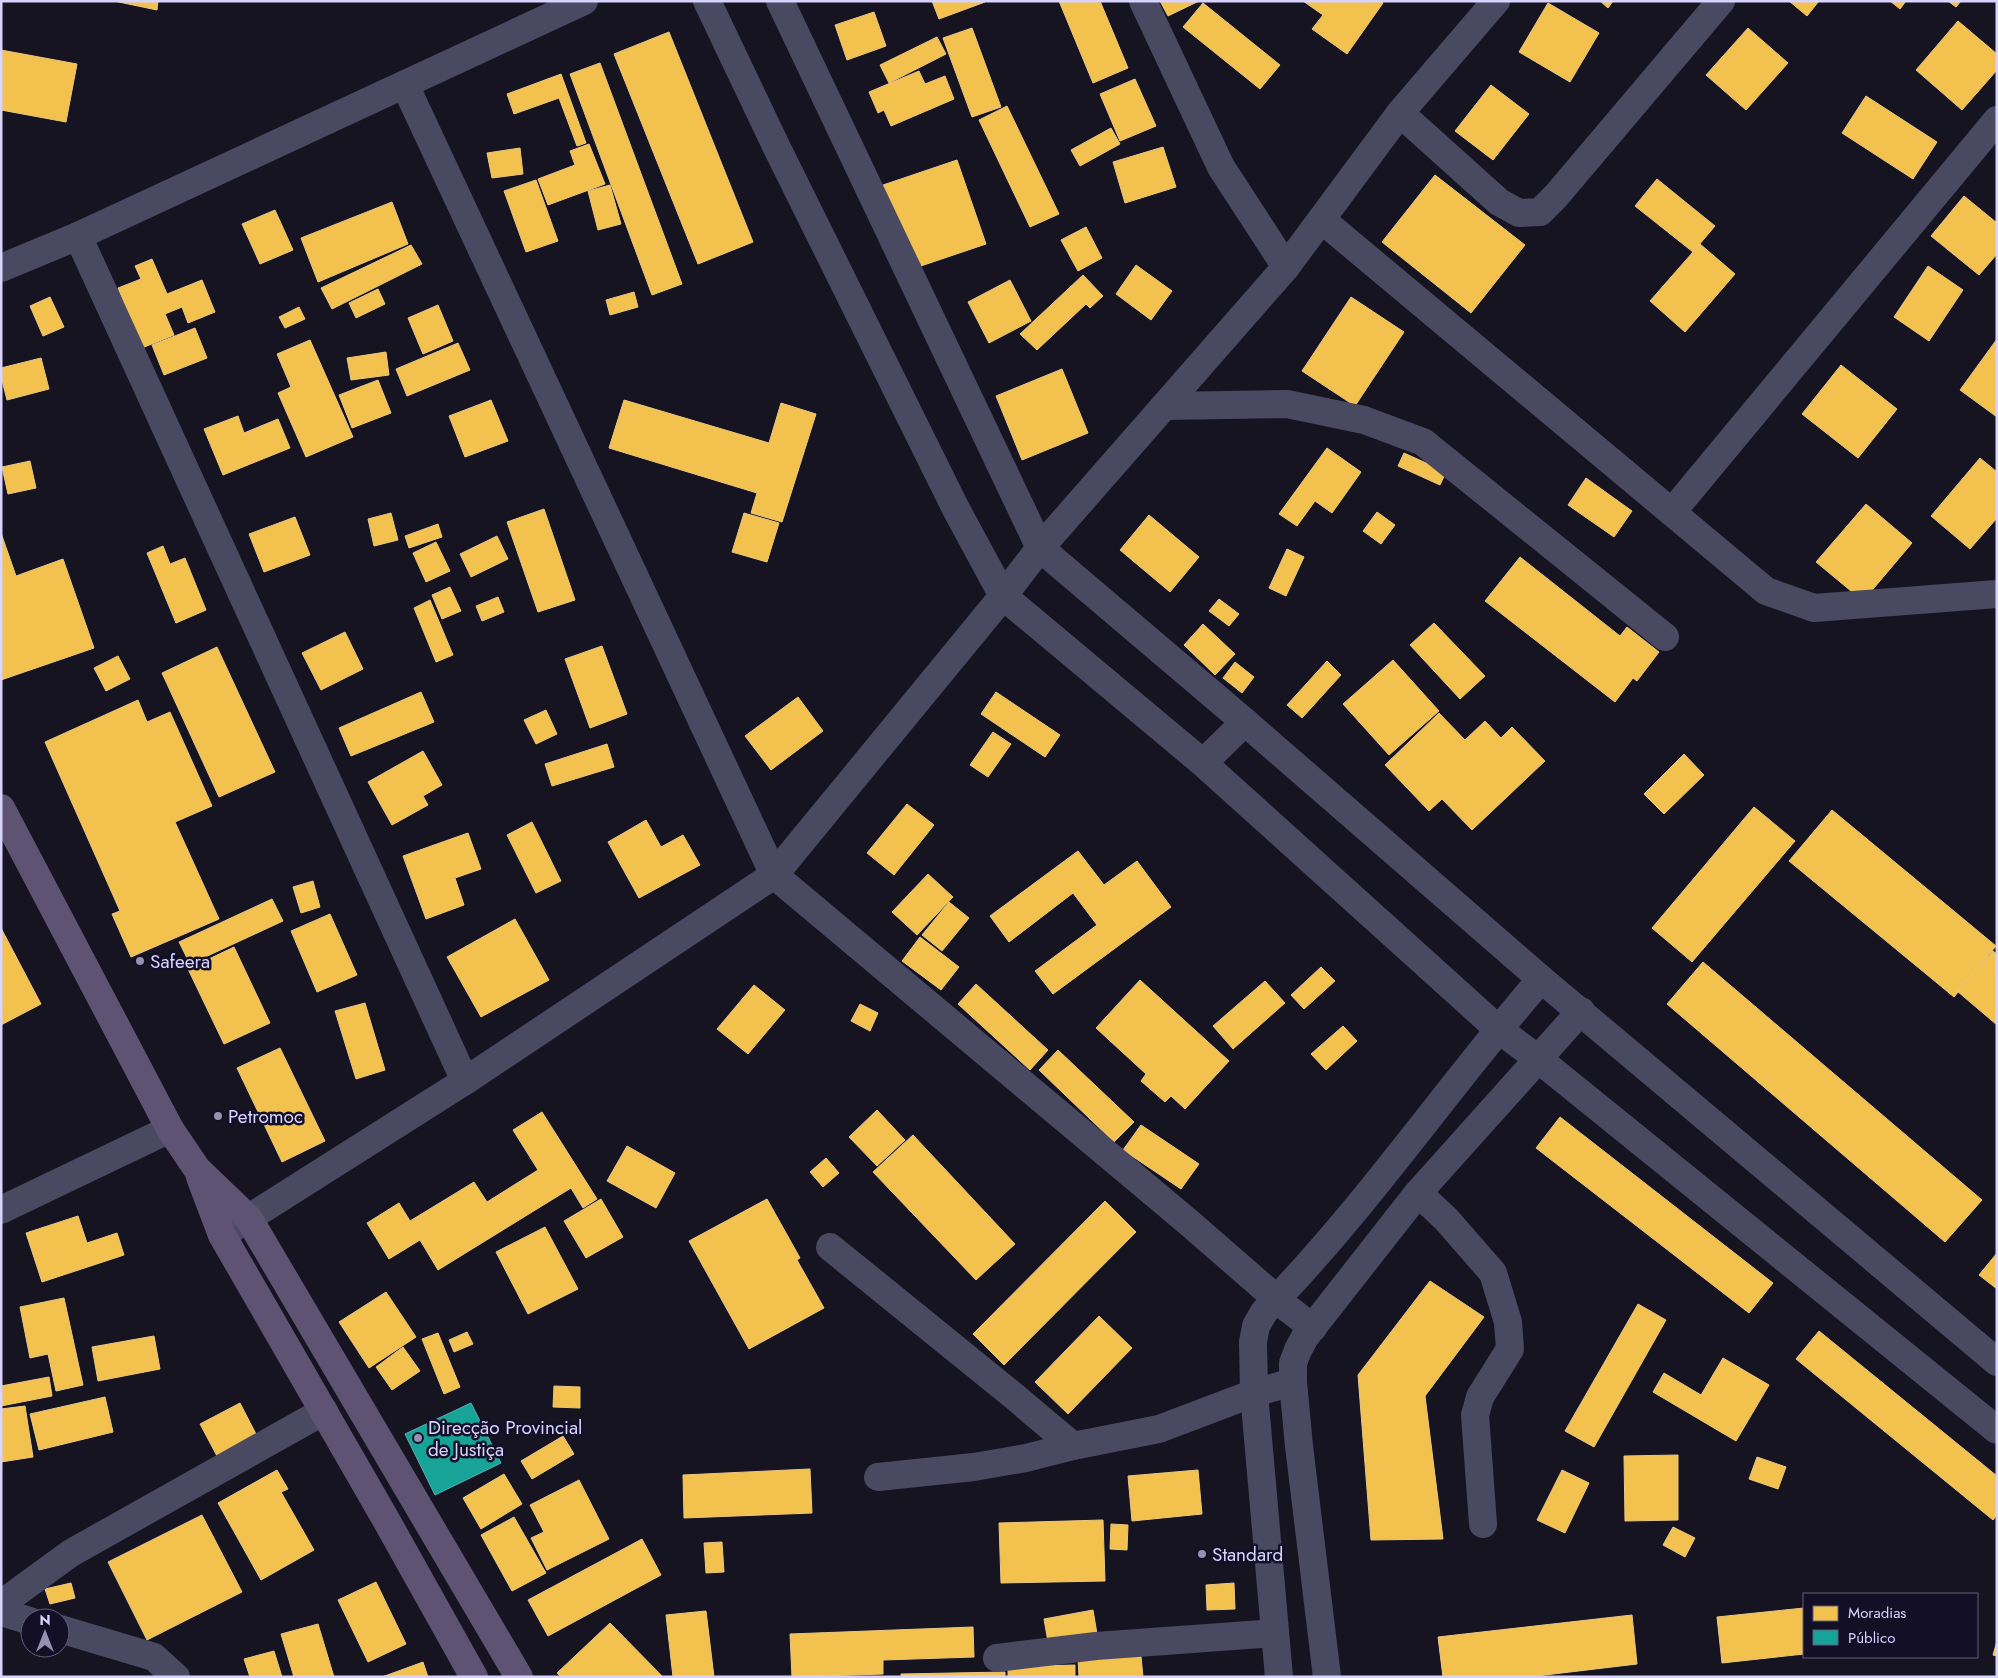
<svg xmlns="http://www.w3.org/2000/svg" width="1998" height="1678" font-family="Jost,sans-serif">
	<rect width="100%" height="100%" fill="#161421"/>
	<g fill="#f2c14e" stroke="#eac783">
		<polygon points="114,1 158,1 157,10"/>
		<polygon points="932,1 985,1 985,2 939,19"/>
		<polygon points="1059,1 1100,1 1128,68 1093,83"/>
		<polygon points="1160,1 1199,1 1168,16"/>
		<polygon points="1303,1 1381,1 1383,3 1347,54 1312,29 1323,15"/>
		<polygon points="1600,1 1613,1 1608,8"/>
		<polygon points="1789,1 1819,1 1807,16"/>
		<polygon points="1890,1 1906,1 1900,9"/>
		<polygon points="1948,1 1961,1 1956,7"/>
		<polygon points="1203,3 1280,65 1260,89 1183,27"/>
		<polygon points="1548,3 1599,33 1570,82 1519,52"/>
		<polygon points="874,12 886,46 847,60 835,25"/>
		<polygon points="1958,21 1997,54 1997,70 1962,110 1916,70"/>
		<polygon points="972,28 1001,107 972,117 943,38"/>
		<polygon points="1748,28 1788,63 1746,110 1706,75"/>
		<polygon points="669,32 753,242 698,264 614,54"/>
		<polygon points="937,37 946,54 889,83 880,65"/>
		<polygon points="1,50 77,64 66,122 1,110"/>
		<polygon points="600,63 682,284 652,295 570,74"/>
		<polygon points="919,71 925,84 945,76 954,99 891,126 884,110 878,113 869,92"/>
		<polygon points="561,74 586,143 577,146 559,98 514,114 507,94"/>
		<polygon points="1135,79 1156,126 1120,141 1100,94"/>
		<polygon points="1491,85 1529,114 1493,160 1455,131"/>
		<polygon points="1866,96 1937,142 1913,179 1842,133"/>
		<polygon points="1007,106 1059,214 1030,227 979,120"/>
		<polygon points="1111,128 1120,144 1080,166 1071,150"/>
		<polygon points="589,144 605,184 548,205 538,179 575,165 570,151"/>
		<polygon points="1163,147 1176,187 1125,203 1113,162"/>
		<polygon points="520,148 523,174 492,178 487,153"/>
		<polygon points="957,160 986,244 912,269 883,185"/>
		<polygon points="1435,175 1525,245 1471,313 1382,242"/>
		<polygon points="1657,179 1715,226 1693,252 1635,206"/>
		<polygon points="536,180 558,241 526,252 504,191"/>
		<polygon points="610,185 621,224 598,230 588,191"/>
		<polygon points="1964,196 1997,223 1997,254 1979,275 1931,236"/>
		<polygon points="392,202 408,244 318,282 301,238"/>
		<polygon points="275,210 293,250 260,264 242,224"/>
		<polygon points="1086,227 1102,258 1078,271 1061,240"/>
		<polygon points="1700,244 1735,274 1685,332 1650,301"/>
		<polygon points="411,245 422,264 332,309 321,288"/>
		<polygon points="152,259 167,294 202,280 215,312 188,323 182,307 165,314 174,335 142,348 118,288 141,279 135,266"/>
		<polygon points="1136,265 1172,291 1151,320 1116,294"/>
		<polygon points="1928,266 1963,290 1929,341 1894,317"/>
		<polygon points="1083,275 1103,296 1090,308 1086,304 1037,350 1020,334"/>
		<polygon points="1010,280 1031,321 989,343 968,302"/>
		<polygon points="378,289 385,304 356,318 349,303"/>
		<polygon points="634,292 638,307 610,315 606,300"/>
		<polygon points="50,297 64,327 43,336 30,306"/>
		<polygon points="1351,297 1404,332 1355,406 1302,371"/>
		<polygon points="438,305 453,341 423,354 408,318"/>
		<polygon points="299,307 305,319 285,328 279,317"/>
		<polygon points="195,328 207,358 164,375 152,345"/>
		<polygon points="1997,339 1997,417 1960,390"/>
		<polygon points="310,340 353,437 306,457 278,393 291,387 277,354"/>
		<polygon points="458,343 470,370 407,396 396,369"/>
		<polygon points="386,352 389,375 351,380 347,358"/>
		<polygon points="41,358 49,389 7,400 1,376 1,368"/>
		<polygon points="1841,365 1897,409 1858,458 1802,414"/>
		<polygon points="1062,369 1088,433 1022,460 996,396"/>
		<polygon points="378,380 391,413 352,428 339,395"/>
		<polygon points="491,400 508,441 465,457 449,416"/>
		<polygon points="624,400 769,443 781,403 816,414 782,522 751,513 757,493 609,448"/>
		<polygon points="238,416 244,433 278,419 290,448 223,475 204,429"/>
		<polygon points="1327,448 1361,472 1332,513 1315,501 1297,526 1279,514"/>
		<polygon points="1404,453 1446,472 1440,485 1398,466"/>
		<polygon points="1980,458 1997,472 1997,518 1970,549 1931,516"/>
		<polygon points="30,461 36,488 8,494 2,467"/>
		<polygon points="1586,478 1632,511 1614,537 1568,505"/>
		<polygon points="1866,504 1912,543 1863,601 1816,562"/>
		<polygon points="544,509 575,600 538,612 507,522"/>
		<polygon points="1377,512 1395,525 1381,544 1363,531"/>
		<polygon points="391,513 398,540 374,546 368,519"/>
		<polygon points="744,513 779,523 767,562 732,552"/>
		<polygon points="1149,515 1199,557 1170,592 1120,550"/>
		<polygon points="295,517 310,555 264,572 249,534"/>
		<polygon points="438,524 442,537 409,548 405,536"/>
		<polygon points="1,533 16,576 63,559 94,648 1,680"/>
		<polygon points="497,536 508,559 471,577 460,554"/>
		<polygon points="436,542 450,571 426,582 413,553"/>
		<polygon points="163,546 170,564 185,558 206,610 176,623 147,553"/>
		<polygon points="1287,549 1304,557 1286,596 1269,588"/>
		<polygon points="1520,557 1620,636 1627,627 1659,652 1637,681 1633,678 1615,702 1485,601"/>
		<polygon points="450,587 461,611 442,619 432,595"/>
		<polygon points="498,597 504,612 482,621 476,606"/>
		<polygon points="1219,599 1239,614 1229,626 1209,611"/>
		<polygon points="430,600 453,655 436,662 414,608"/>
		<polygon points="1434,623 1485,676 1460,699 1410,645"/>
		<polygon points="1203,624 1235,654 1215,675 1184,645"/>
		<polygon points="345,632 363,669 321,690 302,653"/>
		<polygon points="602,646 627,714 590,728 565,659"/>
		<polygon points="217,647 275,772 219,797 162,673"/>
		<polygon points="118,656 130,679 106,691 94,668"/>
		<polygon points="1393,660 1439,711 1389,755 1343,704"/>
		<polygon points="1327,661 1341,675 1302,718 1287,705"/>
		<polygon points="1235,662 1254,677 1242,693 1223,678"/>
		<polygon points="421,692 434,722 351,756 339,728"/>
		<polygon points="996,692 1060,735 1045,757 981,714"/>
		<polygon points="798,697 823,731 771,770 745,736"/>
		<polygon points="138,700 147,722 170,712 212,806 175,822 219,919 131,957 112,914 120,911 45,742"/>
		<polygon points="546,710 557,734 536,744 524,720"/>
		<polygon points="1439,713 1465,740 1485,721 1501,738 1512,727 1545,761 1472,830 1442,799 1429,811 1385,765"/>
		<polygon points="993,732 1011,744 988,777 970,765"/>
		<polygon points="607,744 614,767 552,786 545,764"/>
		<polygon points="423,751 442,785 423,796 428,805 392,825 368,782"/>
		<polygon points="1684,754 1704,775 1664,814 1644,794"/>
		<polygon points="907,804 934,825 894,875 867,853"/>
		<polygon points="1754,807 1795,841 1692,962 1652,928"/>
		<polygon points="1832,810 1996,946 1954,997 1789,861"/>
		<polygon points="646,820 661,847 683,835 700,865 639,898 608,842"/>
		<polygon points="532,822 561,881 536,893 507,835"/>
		<polygon points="468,833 481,869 455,878 464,905 426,919 403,856"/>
		<polygon points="1078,851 1104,885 1137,861 1171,907 1053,994 1035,971 1097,925 1073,893 1009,942 990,916"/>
		<polygon points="928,874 953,897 917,935 892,912"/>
		<polygon points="313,881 320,907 301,913 293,887"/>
		<polygon points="272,899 283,921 190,964 179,942"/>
		<polygon points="949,902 969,918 942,951 922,935"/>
		<polygon points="330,914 357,975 317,992 291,931"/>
		<polygon points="515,919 549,980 481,1017 447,957"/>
		<polygon points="1,928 41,1004 1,1025"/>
		<polygon points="920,937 959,967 941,990 902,961"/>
		<polygon points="234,947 270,1023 224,1044 188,969"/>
		<polygon points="1993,951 1997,954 1997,1025 1957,991"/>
		<polygon points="1703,962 1982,1200 1945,1242 1667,1004"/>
		<polygon points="1321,967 1335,981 1304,1009 1291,995"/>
		<polygon points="1140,980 1229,1061 1185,1109 1171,1096 1165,1102 1141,1081 1146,1074 1096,1028"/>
		<polygon points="1265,981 1285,1003 1233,1049 1213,1026"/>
		<polygon points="976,984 1048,1050 1030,1070 958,1004"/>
		<polygon points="754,985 785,1010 748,1054 717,1029"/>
		<polygon points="365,1003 385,1070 356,1079 335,1011"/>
		<polygon points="860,1004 878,1013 870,1031 851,1021"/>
		<polygon points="1343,1026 1357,1041 1326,1070 1311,1054"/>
		<polygon points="280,1048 325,1141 282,1162 237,1068"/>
		<polygon points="1058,1050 1134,1122 1114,1142 1039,1070"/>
		<polygon points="877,1110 905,1140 877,1166 849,1137"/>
		<polygon points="542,1112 597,1199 583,1208 571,1188 438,1270 420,1240 389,1259 367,1223 399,1203 410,1221 474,1182 487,1202 538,1170 513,1130"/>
		<polygon points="1560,1117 1773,1283 1749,1313 1536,1148"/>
		<polygon points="1141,1125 1199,1164 1181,1189 1123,1150"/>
		<polygon points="913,1135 1015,1244 976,1280 873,1172"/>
		<polygon points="627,1146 675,1173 656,1208 607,1181"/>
		<polygon points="826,1158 839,1173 823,1187 810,1172"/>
		<polygon points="601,1199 623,1237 586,1258 564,1221"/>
		<polygon points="767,1199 800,1258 797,1260 824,1308 749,1349 689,1241"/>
		<polygon points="1105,1201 1136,1232 1004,1365 973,1334"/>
		<polygon points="78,1216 87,1243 117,1233 124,1255 42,1282 26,1233"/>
		<polygon points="545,1227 578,1289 528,1314 496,1252"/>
		<polygon points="1997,1253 1997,1289 1979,1275"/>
		<polygon points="1430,1281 1484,1317 1425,1396 1443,1539 1371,1540 1358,1375"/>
		<polygon points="386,1292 416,1337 369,1368 339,1322"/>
		<polygon points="64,1298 83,1385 56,1391 48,1354 30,1358 20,1307"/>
		<polygon points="1638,1304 1666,1320 1594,1447 1565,1431"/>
		<polygon points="1099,1316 1132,1348 1068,1414 1035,1382"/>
		<polygon points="1819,1331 1997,1476 1997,1515 1993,1520 1796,1359"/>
		<polygon points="467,1332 473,1344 454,1352 449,1340"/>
		<polygon points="438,1333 460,1387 444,1394 422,1339"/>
		<polygon points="154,1336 160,1369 98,1381 92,1347"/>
		<polygon points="403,1347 420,1371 392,1390 376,1367"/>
		<polygon points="1723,1358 1769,1385 1736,1441 1653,1392 1664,1373 1701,1395"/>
		<polygon points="49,1377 52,1396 1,1406 1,1386"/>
		<polygon points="554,1386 580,1387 580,1408 553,1407"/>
		<polygon points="105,1397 113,1432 39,1450 30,1414"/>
		<polygon points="240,1403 257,1436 217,1456 200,1424"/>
		<polygon points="25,1406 33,1457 1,1462 1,1409"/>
		<polygon points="563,1436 574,1454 532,1479 521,1461"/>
		<polygon points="1678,1455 1678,1520 1625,1521 1624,1456"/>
		<polygon points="1757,1457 1786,1467 1778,1489 1749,1479"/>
		<polygon points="810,1469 812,1513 684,1518 683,1475"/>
		<polygon points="277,1470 288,1489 281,1492 314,1550 261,1580 218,1503"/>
		<polygon points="1198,1470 1202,1514 1132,1521 1128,1476"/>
		<polygon points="1562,1470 1589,1483 1565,1533 1537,1520"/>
		<polygon points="504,1474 522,1504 481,1529 463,1498"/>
		<polygon points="579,1480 609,1539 547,1570 531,1538 544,1532 530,1505"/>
		<polygon points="202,1515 242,1592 147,1640 108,1562"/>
		<polygon points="514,1517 546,1573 512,1591 481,1535"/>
		<polygon points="1103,1520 1105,1581 1001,1583 999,1523"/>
		<polygon points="1111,1524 1128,1525 1127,1550 1110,1549"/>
		<polygon points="1673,1527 1695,1538 1685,1557 1663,1545"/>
		<polygon points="642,1539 661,1575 548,1636 528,1600"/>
		<polygon points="722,1542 724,1572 706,1573 704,1543"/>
		<polygon points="376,1582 406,1644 368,1662 338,1600"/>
		<polygon points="71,1583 75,1598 50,1604 45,1589"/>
		<polygon points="1234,1583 1235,1609 1207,1610 1206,1585"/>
		<polygon points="1804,1608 1804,1654 1722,1663 1717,1617"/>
		<polygon points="1093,1610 1097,1634 1048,1642 1044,1619"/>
		<polygon points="706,1611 714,1677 673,1677 666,1615"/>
		<polygon points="1632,1615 1637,1664 1528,1677 1443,1677 1438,1637"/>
		<polygon points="610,1623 662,1676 561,1677 557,1673"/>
		<polygon points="318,1624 334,1677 294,1677 281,1634"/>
		<polygon points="973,1627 974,1657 883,1660 883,1674 792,1677 790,1634"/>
		<polygon points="1997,1641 1997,1656 1993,1655"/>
		<polygon points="274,1651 282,1677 250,1677 244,1659"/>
		<polygon points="1141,1656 1143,1677 1079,1677 1078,1659"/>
		<polygon points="423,1662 428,1677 382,1677"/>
		<polygon points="1075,1665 1075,1677 1008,1677 1008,1667"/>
		<polygon points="1005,1672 1005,1677 901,1677 901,1674"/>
	</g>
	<polygon fill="#17a398" stroke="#51b2b7" points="471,1403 501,1463 435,1495 405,1434"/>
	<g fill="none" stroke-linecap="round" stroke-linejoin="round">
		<g stroke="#4a4962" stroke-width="28">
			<polyline points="707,1 777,148 956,509 1003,596 1203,763 1498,1029 1537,1058 1997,1430"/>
			<polyline points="780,1 1040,548 1245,722 1541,979 1997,1362"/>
			<polyline points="1143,1 1221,167 1286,267"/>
			<polyline points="405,85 774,875 1187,1221 1286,1307 1313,1328"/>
			<polyline points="1400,113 1499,202 1519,213 1540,212 1556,196 1721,1"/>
			<polyline points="1322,220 1766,591 1814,608 1997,594"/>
			<polyline points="78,236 465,1081"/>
			<polyline points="1,268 78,236 584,1"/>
			<polyline points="1165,406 1287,404 1364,420 1423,442 1665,637"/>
			<polyline points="1672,512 1997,120"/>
			<polyline points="1203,763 1245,722"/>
			<polyline points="1418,1193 1446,1219 1493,1273 1508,1322 1510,1349 1480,1397 1475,1415 1483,1524"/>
			<polyline points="1,1210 170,1129"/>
			<polyline points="222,1235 465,1081 774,875 1003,596 1040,548 1286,267 1400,113 1496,1"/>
			<polyline points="830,1247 1015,1397 1073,1446 1159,1429 1254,1393 1293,1382"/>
			<polyline points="878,1477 974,1467 1026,1458 1073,1446"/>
			<polyline points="1,1604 71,1553 324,1411"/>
			<polyline points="1,1612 30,1621"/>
			<polyline points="60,1629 154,1657 176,1677"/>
			<polyline points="997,1658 1096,1646 1275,1633"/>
			<path d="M1279 1677 1254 1393 1253 1342 1256 1326 1264 1312C1365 1209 1447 1088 1541 979"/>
			<polyline points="1327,1677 1299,1446 1293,1382 1293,1363 1298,1350 1305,1337 1418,1193 1581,1011"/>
		</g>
		<g stroke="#5e5373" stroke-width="28">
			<polyline points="1,808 170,1129 197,1169 249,1219 519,1677"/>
			<polyline points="200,1177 222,1235 385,1518 474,1677"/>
		</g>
	</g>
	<g fill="#9591b1" stroke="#130f26" stroke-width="2">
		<circle cx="140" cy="961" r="5"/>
		<circle cx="218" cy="1116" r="5"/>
		<circle cx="418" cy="1438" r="5"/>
		<circle cx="1202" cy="1554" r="5"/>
	</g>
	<g text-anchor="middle" stroke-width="5" stroke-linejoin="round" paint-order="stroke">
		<g font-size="19" fill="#d9d4ff" stroke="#130f26" text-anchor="start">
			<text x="150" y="968">Safeera</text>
			<text x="228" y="1123">Petromoc</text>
			<text x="428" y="1434">Direcção Provincial<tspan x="428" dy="22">de Justiça</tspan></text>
			<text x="1212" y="1561">Standard</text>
		</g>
	</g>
	<rect width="1998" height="1678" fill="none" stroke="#d9d4ff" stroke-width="5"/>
	<rect x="1803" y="1593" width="175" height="65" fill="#130f26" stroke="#625e7d"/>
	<rect x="1813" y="1606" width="25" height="15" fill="#f2c14e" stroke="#625e7d"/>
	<text x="1848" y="1618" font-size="15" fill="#d9d4ff">Moradias</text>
	<rect x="1813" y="1630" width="25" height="15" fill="#17a398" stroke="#625e7d"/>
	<text x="1848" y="1643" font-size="15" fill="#d9d4ff">Público</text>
	<g transform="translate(45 1633)"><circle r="24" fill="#130f26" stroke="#625e7d"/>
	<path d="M0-4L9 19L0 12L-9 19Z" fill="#9591b1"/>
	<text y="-8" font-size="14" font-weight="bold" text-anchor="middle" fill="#d9d4ff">N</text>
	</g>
</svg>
